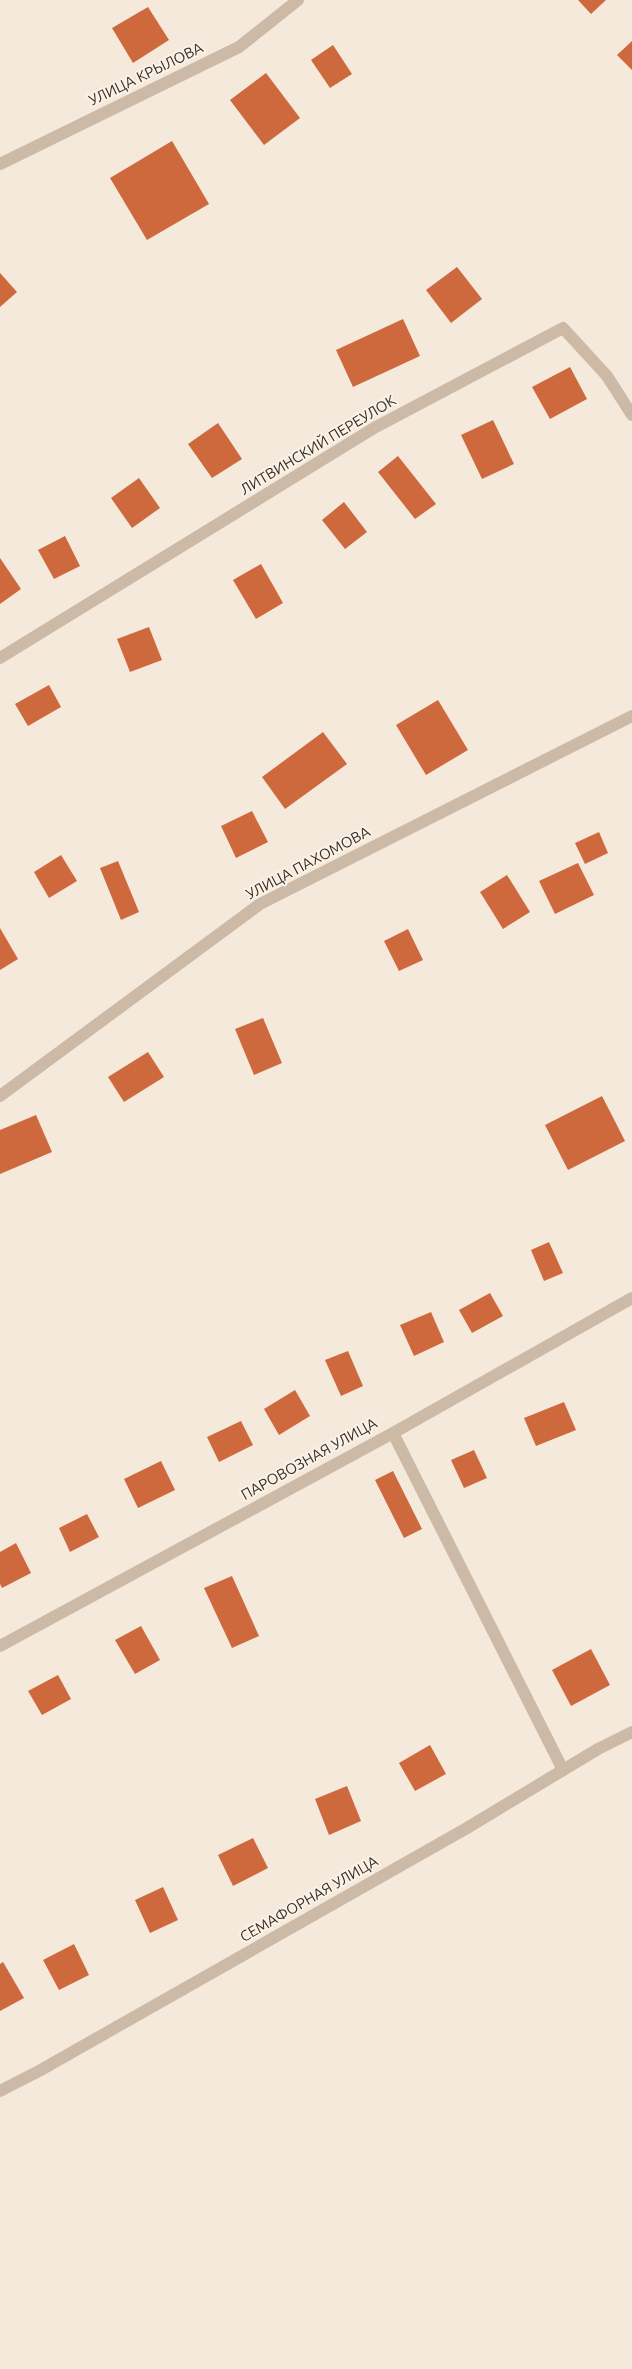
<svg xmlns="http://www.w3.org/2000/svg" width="632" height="2369" font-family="Ubuntu,sans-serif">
	<rect width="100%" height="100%" fill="#f4e9db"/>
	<g fill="#ce693e">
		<polygon points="578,0 606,0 591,14"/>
		<polygon points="148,7 169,40 133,63 112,28"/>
		<polygon points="632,41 632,70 617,55"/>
		<polygon points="333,45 352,74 330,88 311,60"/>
		<polygon points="266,73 300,118 264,145 230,100"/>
		<polygon points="172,141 209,204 147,240 110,178"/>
		<polygon points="457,267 482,299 451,323 426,290"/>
		<polygon points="0,273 17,292 0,307"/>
		<polygon points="403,319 420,356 353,387 336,350"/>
		<polygon points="570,367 587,399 550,419 532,387"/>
		<polygon points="493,420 514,464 482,479 461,435"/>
		<polygon points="218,423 242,459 212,478 188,444"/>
		<polygon points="398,456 436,504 415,519 378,472"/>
		<polygon points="139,478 160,508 132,528 111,498"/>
		<polygon points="344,502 367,532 345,549 322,520"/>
		<polygon points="65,536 80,566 54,579 38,550"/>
		<polygon points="0,558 21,589 0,604"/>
		<polygon points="261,564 283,603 256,619 233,580"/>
		<polygon points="149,627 162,660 130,672 117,639"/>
		<polygon points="49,685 61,707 28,726 15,704"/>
		<polygon points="438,700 468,750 426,775 396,725"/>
		<polygon points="323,732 347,764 285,809 262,777"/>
		<polygon points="252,811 268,842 236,858 221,826"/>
		<polygon points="599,832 608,853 585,864 575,843"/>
		<polygon points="61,855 77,881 49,898 34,872"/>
		<polygon points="118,861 139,912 121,920 100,868"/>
		<polygon points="578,863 594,895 555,914 539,881"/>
		<polygon points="507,875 530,912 503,929 480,892"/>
		<polygon points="0,928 18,959 0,970"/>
		<polygon points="408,929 423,960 399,971 384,941"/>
		<polygon points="263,1018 282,1063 254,1075 235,1029"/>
		<polygon points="148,1052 164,1077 124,1102 108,1077"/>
		<polygon points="602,1096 625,1141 568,1170 545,1125"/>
		<polygon points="36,1115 52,1152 0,1174 0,1130"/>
		<polygon points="549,1242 563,1273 544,1281 531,1250"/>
		<polygon points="490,1293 503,1316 472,1333 459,1310"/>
		<polygon points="431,1312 444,1342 414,1356 400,1325"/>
		<polygon points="348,1351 363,1386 341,1396 325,1360"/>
		<polygon points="295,1390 310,1416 279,1435 264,1409"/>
		<polygon points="564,1402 576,1430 536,1446 524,1418"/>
		<polygon points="241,1421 253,1445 219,1462 207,1437"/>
		<polygon points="474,1450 487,1478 464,1488 451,1460"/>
		<polygon points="161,1461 175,1490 138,1508 124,1479"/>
		<polygon points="393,1471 422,1529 404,1538 375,1480"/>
		<polygon points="87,1514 99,1537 70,1552 59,1528"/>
		<polygon points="16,1543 31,1573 2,1588 0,1584 0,1552"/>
		<polygon points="232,1576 259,1636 232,1648 204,1588"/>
		<polygon points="141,1626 160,1660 135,1674 115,1640"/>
		<polygon points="591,1649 610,1685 571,1706 552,1670"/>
		<polygon points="58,1675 71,1699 42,1715 28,1691"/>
		<polygon points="430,1745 446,1774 415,1791 399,1763"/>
		<polygon points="347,1786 361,1821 329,1835 315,1799"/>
		<polygon points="253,1838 268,1868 233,1886 218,1855"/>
		<polygon points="163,1887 178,1920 150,1933 135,1900"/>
		<polygon points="74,1944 89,1975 59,1990 43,1960"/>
		<polygon points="3,1962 24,1998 0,2011 0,1964"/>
	</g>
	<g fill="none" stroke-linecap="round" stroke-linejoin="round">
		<g stroke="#cdbaa6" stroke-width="12">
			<polyline points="0,164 239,47 298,0"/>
			<polyline points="0,658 374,428 563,328 607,376 632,415"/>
			<polyline points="0,1096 260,904 632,716"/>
			<polyline points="393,1433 563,1770"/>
			<polyline points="0,1646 393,1433 632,1298"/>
			<polyline points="0,2091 39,2071 467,1828 598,1749 632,1732"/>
		</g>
	</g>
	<g text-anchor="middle" stroke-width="4" stroke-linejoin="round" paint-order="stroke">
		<g font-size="15" fill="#382e27" stroke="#fbf3e8">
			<text transform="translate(146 74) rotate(-26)" y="5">УЛИЦА КРЫЛОВА</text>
			<text transform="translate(318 445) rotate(-31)" y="5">ЛИТВИНСКИЙ ПЕРЕУЛОК</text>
			<text transform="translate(308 863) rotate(-28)" y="5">УЛИЦА ПАХОМОВА</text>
			<text transform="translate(309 1459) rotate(-29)" y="5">ПАРОВОЗНАЯ УЛИЦА</text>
			<text transform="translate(309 1899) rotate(-30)" y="5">СЕМАФОРНАЯ УЛИЦА</text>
		</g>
	</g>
</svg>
